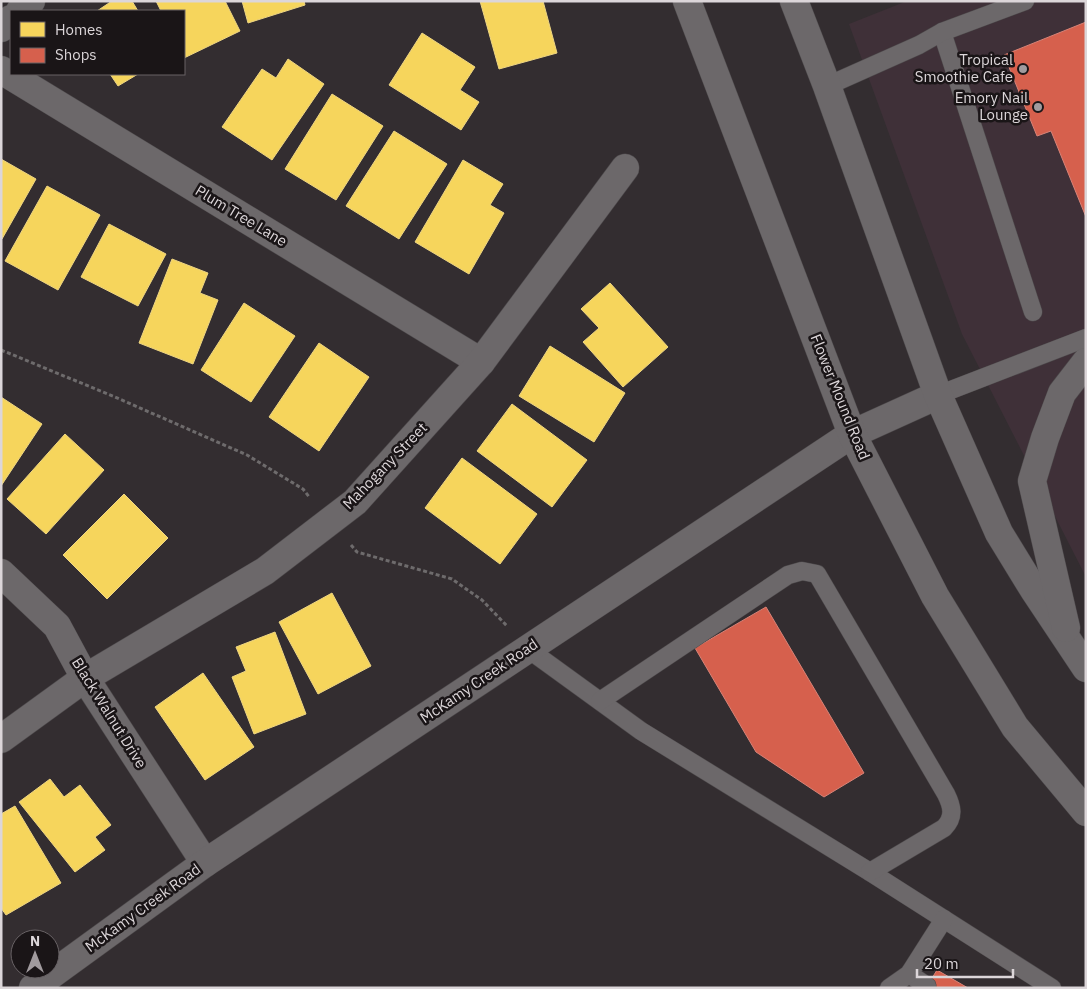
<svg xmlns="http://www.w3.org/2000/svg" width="1087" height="989" font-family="'IBM Plex Sans',sans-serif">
	<rect width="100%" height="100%" fill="#332d30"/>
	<polygon fill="#3f3038" points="907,1 1086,1 1086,577 962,334 849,24"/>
	<g fill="#f6d55c" stroke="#eed582">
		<polygon points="112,1 132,1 138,11 97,11"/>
		<polygon points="156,1 225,1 240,31 184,58 184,11 161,11"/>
		<polygon points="242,1 304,1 305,5 248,23"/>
		<polygon points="480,1 543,1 557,53 499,69"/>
		<polygon points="422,33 475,67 460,90 479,102 461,130 389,85"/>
		<polygon points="288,59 324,84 272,160 222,127 262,69 276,78"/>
		<polygon points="110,74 138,74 118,86"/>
		<polygon points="332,94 383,126 336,200 285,169"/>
		<polygon points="394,131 447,164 399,239 346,206"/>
		<polygon points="1,159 36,179 2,239 1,238"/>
		<polygon points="463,160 503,184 490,205 504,213 469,274 415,242"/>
		<polygon points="47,186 100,215 58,290 5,261"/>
		<polygon points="109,224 166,254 138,306 81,277"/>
		<polygon points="172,259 208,273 200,293 218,300 193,364 139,343"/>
		<polygon points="610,283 668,347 623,387 583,342 599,328 581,309"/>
		<polygon points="244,303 295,336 251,402 201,370"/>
		<polygon points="319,343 369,377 319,451 269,417"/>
		<polygon points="550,346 625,393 594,442 519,396"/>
		<polygon points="1,397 42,424 1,486"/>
		<polygon points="512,404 587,460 552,507 477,451"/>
		<polygon points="65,434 104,470 46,534 7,499"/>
		<polygon points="462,458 537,514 500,564 425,508"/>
		<polygon points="124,494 168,538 107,599 63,555"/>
		<polygon points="332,593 371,666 318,694 279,622"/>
		<polygon points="275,632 306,714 254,734 232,677 246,671 236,647"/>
		<polygon points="203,673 254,747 205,780 155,707"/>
		<polygon points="50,779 64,797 80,785 111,825 95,837 105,850 75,872 19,802"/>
		<polygon points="15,806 61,883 6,915 1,908 1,814"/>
	</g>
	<g fill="#d6604d" stroke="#d88377">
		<polygon points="1086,22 1086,217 1051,131 1037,136 1004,55"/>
		<polygon points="766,607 864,773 824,797 756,752 695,648"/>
		<polygon points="937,970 968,988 926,988"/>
	</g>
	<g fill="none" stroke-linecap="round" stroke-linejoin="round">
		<defs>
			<g id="service">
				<polyline points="942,32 1033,312"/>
				<polyline points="827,86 919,45 942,32 1025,1"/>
				<polyline points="938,395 1086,338"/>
				<polyline points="528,649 641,731 870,872 1052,988"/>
				<path d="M600 701 788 575 802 571 817 574 946 794C952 806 955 817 944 828L870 872"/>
				<polyline points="909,974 927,986"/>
				<polyline points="889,988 909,974 944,919"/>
			</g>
			<g id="minor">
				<polyline points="20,11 31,1"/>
				<polyline points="1,28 11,19"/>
				<polyline points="1,70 481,362"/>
				<polyline points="1,573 57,626 85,678 205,863"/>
				<polyline points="1,739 85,678 265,571 355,502 481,362 625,168"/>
			</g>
			<polyline id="tertiary" points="33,988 205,863 852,434 938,395"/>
			<g id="secondary">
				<polyline points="687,1 852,434 935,596 1015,727 1086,812"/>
				<polyline points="794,1 827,86 938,395 999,533 1034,590 1086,668"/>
				<polyline points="1066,628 1032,481 1045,438 1062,393 1086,362"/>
			</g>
		</defs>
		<use href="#service" stroke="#4d494b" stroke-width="19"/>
		<use href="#minor" stroke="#4d494b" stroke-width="29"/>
		<use href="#tertiary" stroke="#4d494b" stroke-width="29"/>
		<use href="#secondary" stroke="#4d494b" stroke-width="29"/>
		<g stroke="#6e6b6c" stroke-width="3" stroke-dasharray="4 2.5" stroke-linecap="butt">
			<polyline points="1,350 115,397 247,455 303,489 310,498"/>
			<polyline points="351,545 357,552 452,579 482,600 507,626"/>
		</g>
		<use href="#service" stroke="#6c686a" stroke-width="18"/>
		<use href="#minor" stroke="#6c686a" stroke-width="28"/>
		<use href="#tertiary" stroke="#6c686a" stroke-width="28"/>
		<use href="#secondary" stroke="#6c686a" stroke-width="28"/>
	</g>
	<g fill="#a19b9e" stroke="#1a1517" stroke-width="2">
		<circle cx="1023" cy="69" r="5"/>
		<circle cx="1038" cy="107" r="5"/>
	</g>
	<g text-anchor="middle" stroke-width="5" stroke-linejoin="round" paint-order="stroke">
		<g font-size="15" fill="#dcd6d9" stroke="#1a1517" text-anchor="end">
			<text x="1013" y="65">Tropical<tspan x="1013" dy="17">Smoothie Cafe</tspan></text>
			<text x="1028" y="103">Emory Nail<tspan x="1028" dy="17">Lounge</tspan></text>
		</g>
		<g font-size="15" fill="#dcd6d9" stroke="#1a1517">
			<text transform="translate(241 216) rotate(31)" y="5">Plum Tree Lane</text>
			<text transform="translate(840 397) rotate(68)" y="5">Flower Mound Road</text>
			<text transform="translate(385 466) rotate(-46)" y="5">Mahogany Street</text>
			<text transform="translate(479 681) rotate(-34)" y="5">McKamy Creek Road</text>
			<text transform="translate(109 713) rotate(58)" y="5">Black Walnut Drive</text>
			<text transform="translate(143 908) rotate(-36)" y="5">McKamy Creek Road</text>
		</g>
	</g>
	<rect width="1087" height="989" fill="none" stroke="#dcd6d9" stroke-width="5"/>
	<rect x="10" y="10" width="175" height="65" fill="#1a1517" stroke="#686265"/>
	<rect x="20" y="22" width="25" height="15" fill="#f6d55c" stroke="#686265"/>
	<text x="55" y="35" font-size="15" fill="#dcd6d9">Homes</text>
	<rect x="20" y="48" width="25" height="15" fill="#d6604d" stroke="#686265"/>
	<text x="55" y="60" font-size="15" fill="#dcd6d9">Shops</text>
	<g transform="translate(35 954)"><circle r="24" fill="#1a1517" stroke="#686265"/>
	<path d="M0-4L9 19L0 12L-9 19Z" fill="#a19b9e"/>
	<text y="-8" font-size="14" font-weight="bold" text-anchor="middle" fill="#dcd6d9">N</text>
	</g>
	<path d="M917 969v8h96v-8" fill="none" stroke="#dcd6d9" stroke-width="2.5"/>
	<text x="924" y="969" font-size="15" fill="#dcd6d9" stroke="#1a1517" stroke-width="4" paint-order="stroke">20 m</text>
</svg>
